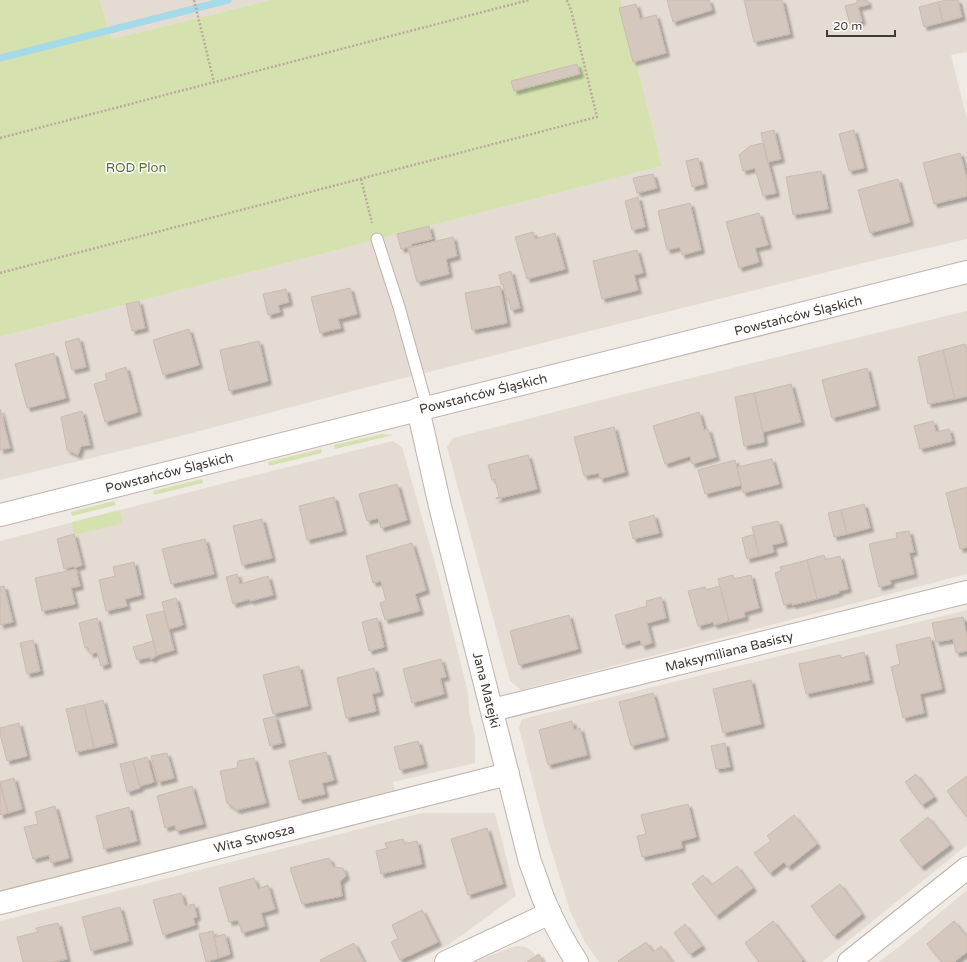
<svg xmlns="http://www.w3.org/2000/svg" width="967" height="962" font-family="'Varela Round',sans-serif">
	<defs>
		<filter id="shadow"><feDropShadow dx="3.5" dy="3.5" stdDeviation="1" flood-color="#0004"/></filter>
	</defs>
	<rect width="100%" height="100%" fill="#f0eae4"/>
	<g fill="#e4dbd3">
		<polygon points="100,0 271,0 111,39"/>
		<polygon points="621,0 967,0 967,53 966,52 951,55 967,119 967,239 863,263 574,335 429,372 387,382 157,442 0,480 0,337 662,166"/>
		<polygon points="967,311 967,574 521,690 510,681 447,447 453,438 613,397"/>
		<polygon points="393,441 402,447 439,577 468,692 469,711 475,737 475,763 393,782 395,791 0,892 0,541 268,472"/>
		<polygon points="967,610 967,845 822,962 599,962 585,942 570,911 545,829 519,728 522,719"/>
		<polygon points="422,813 495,813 516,896 448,945 413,962 0,962 0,921"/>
		<polygon points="967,890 967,962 879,962 904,943"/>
		<polygon points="517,946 526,947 532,951 536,956 539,954 543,962 474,962 510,948"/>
	</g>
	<g fill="#d5e2b0">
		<polygon points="0,0 100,0 111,39 271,0 621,0 662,166 0,337"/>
		<polygon points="382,434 393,435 335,449 334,445"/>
		<polygon points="321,449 322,453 269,466 268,462"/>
		<polygon points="202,479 203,483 154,495 153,491"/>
		<polygon points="114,501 116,505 72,516 71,512"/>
		<polygon points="120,510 123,523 74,535 72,522"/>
	</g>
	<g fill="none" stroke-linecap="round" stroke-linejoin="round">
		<polyline stroke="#a5dae9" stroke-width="7" points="0,58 228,0"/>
	</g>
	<g fill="#d4c7be" stroke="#cbbaaf" filter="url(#shadow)">
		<polygon points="667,0 709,0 712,10 673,22"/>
		<polygon points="744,0 782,0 790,34 754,42"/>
		<polygon points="857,0 867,0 868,5 858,7 862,21 850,24 845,6 857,3"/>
		<polygon points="947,0 958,0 962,17 943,22 938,2"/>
		<polygon points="938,2 943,22 924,27 919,7"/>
		<polygon points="636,4 640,19 656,15 666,53 633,62 619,8"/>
		<polygon points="577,64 580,74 514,91 511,81"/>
		<polygon points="774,130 781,159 768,162 761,133"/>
		<polygon points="854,130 864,168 849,171 839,134"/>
		<polygon points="763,143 776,193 763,196 755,168 743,171 739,155 750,146"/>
		<polygon points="960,153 967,179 967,196 934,204 923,163"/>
		<polygon points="698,158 704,184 692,187 686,161"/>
		<polygon points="821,171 828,209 793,215 786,177"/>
		<polygon points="653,174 657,188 637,193 633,178"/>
		<polygon points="898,179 910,222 870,233 858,190"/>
		<polygon points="638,197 645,227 632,230 625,201"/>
		<polygon points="690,203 701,250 682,255 680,247 667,250 658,211"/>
		<polygon points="759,213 768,245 755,248 759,262 739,268 726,222"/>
		<polygon points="429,226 432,239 411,244 412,246 401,249 397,234"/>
		<polygon points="533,232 535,239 555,233 565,269 527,279 515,237"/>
		<polygon points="453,237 457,256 446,259 449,274 417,282 408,248"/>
		<polygon points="637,250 643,273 634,275 638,290 602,299 593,261"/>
		<polygon points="511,271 520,308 511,310 509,300 507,300 503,284 501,284 499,275"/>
		<polygon points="500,286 507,323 472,330 465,293"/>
		<polygon points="350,288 357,314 338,319 341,328 320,333 311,297"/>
		<polygon points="286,289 289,302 278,305 280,312 268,315 263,294"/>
		<polygon points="139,301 145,328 132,331 126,304"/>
		<polygon points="189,329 199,365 163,375 153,340"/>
		<polygon points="79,338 86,367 72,370 65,342"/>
		<polygon points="259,341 268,381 229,391 220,350"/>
		<polygon points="965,344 967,351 967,396 955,399 943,350"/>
		<polygon points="943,350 955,399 928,404 918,357"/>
		<polygon points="54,353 66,398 27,408 15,364"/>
		<polygon points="126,367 138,412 105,422 94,384 107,380 105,374"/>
		<polygon points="867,368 876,406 832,418 822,380"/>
		<polygon points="791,384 801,422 763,432 754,393"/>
		<polygon points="754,393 763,432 764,442 744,446 735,397"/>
		<polygon points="0,409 10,448 0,450"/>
		<polygon points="82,411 90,445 81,446 78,455 67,450 61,417"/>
		<polygon points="699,412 704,430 708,429 716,457 692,464 690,456 665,464 653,426"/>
		<polygon points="933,421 936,432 949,429 952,441 920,449 914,426"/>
		<polygon points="614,427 625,472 600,479 599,473 584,476 574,437"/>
		<polygon points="528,455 537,489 496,499 496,498 499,497 495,479 492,480 488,465"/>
		<polygon points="772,459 779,484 743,493 737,467"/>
		<polygon points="735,460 741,485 705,494 698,470"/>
		<polygon points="397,484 407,520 381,528 378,518 367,521 359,494"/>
		<polygon points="967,487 967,547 960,549 946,493"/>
		<polygon points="334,497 343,531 307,540 299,506"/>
		<polygon points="864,504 870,528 847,534 841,510"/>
		<polygon points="841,510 847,534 834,537 828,513"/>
		<polygon points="654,515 659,533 633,539 629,522"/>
		<polygon points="262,519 272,558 242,565 233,526"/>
		<polygon points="778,521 784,542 772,545 774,552 759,556 752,527"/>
		<polygon points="909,531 914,552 909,553 914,574 890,580 891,584 879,587 869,544 897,538 896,533"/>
		<polygon points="74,534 82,565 74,568 74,566 64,569 57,539"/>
		<polygon points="754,534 759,556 747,559 742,538"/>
		<polygon points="205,539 214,574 171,584 162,549"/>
		<polygon points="412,543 426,590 415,594 420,611 385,620 380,603 386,601 381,581 373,583 366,556"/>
		<polygon points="824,555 825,560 840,556 848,589 839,591 839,593 817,599 807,560"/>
		<polygon points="807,560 817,599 792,605 792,603 784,605 775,573 781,571 780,567"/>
		<polygon points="134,562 141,595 125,599 127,606 106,611 99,580 115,576 113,567"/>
		<polygon points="76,569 80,586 71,588 75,604 42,611 35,578"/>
		<polygon points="237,574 240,584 268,576 273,595 250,601 250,599 233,604 226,577"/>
		<polygon points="733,575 734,579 751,575 759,608 744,612 745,617 729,621 718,579"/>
		<polygon points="4,586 13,622 0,625 0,587"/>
		<polygon points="720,586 729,621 714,625 713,622 698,626 688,591 705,587 706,590"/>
		<polygon points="661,597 666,618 647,623 652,643 642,646 640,640 623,645 615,615 647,606 646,601"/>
		<polygon points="176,598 183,625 169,629 162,602"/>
		<polygon points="164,611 174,650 157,655 146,615"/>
		<polygon points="569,615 578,649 519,665 510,631"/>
		<polygon points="963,617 967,637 967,651 956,653 953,639 936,642 932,623"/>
		<polygon points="97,618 108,664 101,666 97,652 90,654 88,647 85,648 79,623"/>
		<polygon points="377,618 384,647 369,651 362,622"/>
		<polygon points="930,637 942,689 920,694 924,713 903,718 891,667 900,664 896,645"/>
		<polygon points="33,640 40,671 27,674 20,643"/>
		<polygon points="153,641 157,656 154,656 154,658 150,659 150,657 137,660 133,647"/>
		<polygon points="864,652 870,680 806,694 799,664 840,655 841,658"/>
		<polygon points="441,659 446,677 440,678 444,694 412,703 403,669"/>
		<polygon points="299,666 308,706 273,714 263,675"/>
		<polygon points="374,668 380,692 372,694 376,711 346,718 337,678"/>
		<polygon points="751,680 761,724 723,733 713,689"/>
		<polygon points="653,693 665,737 631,746 619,702"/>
		<polygon points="103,700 114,743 94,748 84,705"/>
		<polygon points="84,705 94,748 76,752 66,709"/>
		<polygon points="275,716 282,743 270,746 263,719"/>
		<polygon points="572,721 574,730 580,728 587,755 548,765 539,730"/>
		<polygon points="19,723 27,756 7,761 0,734 0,728"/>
		<polygon points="418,741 424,764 400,770 394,747"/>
		<polygon points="725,743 730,767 716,769 711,746"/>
		<polygon points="326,752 334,780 322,783 325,794 299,800 289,761"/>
		<polygon points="167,753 174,778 158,782 151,756"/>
		<polygon points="147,757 154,782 140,786 133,761"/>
		<polygon points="254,758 266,803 237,810 227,803 220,771 237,768 238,761"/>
		<polygon points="133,761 140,788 127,792 120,764"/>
		<polygon points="916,774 934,797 922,805 905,782"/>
		<polygon points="967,776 967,817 947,791"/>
		<polygon points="14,778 22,809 8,813 0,782"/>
		<polygon points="0,784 8,813 0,815"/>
		<polygon points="192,786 203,824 176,831 175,825 165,828 157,796"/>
		<polygon points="688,804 696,837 681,841 682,848 642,857 637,836 646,834 641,815"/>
		<polygon points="55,806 69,858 51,863 49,855 33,859 24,827 38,824 35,812"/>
		<polygon points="129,807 137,841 104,849 96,816"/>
		<polygon points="794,815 817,844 788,867 784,862 770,873 754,853 771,841 767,836"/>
		<polygon points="928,817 950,845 921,867 900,840"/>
		<polygon points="487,828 503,884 468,895 451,839"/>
		<polygon points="403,839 404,844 417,841 422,864 381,874 376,851 387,848 385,843"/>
		<polygon points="329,858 333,867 343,868 346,876 340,881 342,896 302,904 290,868"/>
		<polygon points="737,866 753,888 716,916 692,884 703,875 711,885"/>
		<polygon points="254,878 258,889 268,885 275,909 261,913 265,926 242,933 238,920 229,922 219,888"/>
		<polygon points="840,884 862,914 834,936 811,906"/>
		<polygon points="181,893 185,906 194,904 197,917 193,918 195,925 163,935 153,900"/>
		<polygon points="120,907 129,941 91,951 82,917"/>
		<polygon points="422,910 438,942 400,960 391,942 398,939 392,925"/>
		<polygon points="773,921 803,960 801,962 759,962 745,943"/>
		<polygon points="954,921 967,937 967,952 954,962 942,962 927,944"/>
		<polygon points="58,923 67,959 53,962 23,962 17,937 38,932 36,928"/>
		<polygon points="685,924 702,946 690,954 674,933"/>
		<polygon points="213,931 219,958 206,962 199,934"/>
		<polygon points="225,934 230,954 219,958 214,937"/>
		<polygon points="646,942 653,952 661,946 672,962 619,962 618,961"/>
		<polygon points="354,943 364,962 321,962 320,960"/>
		<polygon points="539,954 543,962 527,962"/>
	</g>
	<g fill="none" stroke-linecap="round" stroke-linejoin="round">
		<defs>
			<polyline id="service" points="377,239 399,307 427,407"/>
			<g id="minor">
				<path d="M418 409 440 506 530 862C535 874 539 888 544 900 553 922 564 942 577 962"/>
				<polyline points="492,710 967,592"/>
				<polyline points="0,903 508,774"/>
				<polyline points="446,962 550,913"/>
				<polyline points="849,962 967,868"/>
			</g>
			<polyline id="tertiary" points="0,515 967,272"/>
		</defs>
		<use href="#service" stroke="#beb3ab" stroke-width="13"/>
		<use href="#minor" stroke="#beb3ab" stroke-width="24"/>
		<use href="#tertiary" stroke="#beb3ab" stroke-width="24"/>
		<g stroke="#bba99a" stroke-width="2.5" stroke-dasharray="2 2" stroke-linecap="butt">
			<polyline points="194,0 214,82"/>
			<polyline points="0,138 529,0"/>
			<polyline points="361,179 372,223"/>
			<polyline points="0,273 597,117 571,10 568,2 566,0"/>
		</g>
		<use href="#service" stroke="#fff" stroke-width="11"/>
		<use href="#minor" stroke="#fff" stroke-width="22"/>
		<use href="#tertiary" stroke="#fff" stroke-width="22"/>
	</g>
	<g text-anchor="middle" stroke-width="3" stroke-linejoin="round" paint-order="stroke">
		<g font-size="13" fill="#536e2e" stroke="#fff">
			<text x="136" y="172">ROD Plon</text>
		</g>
		<g font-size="13" fill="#423a35" stroke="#fff">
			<text transform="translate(798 315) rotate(-14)" y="5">Powstańców Śląskich</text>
			<text transform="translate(483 393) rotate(-14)" y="5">Powstańców Śląskich</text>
			<text transform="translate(169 472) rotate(-14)" y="5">Powstańców Śląskich</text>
			<text transform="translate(729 651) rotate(-14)" y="5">Maksymiliana Basisty</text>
			<text transform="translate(487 690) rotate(76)" y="5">Jana Matejki</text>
			<text transform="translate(254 838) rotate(-14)" y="5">Wita Stwosza</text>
		</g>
	</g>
	<path d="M827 30v6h68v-6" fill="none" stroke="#423a35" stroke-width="2"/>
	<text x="833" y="30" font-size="12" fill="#423a35" stroke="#ffffff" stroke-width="3" paint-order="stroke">20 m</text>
</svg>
